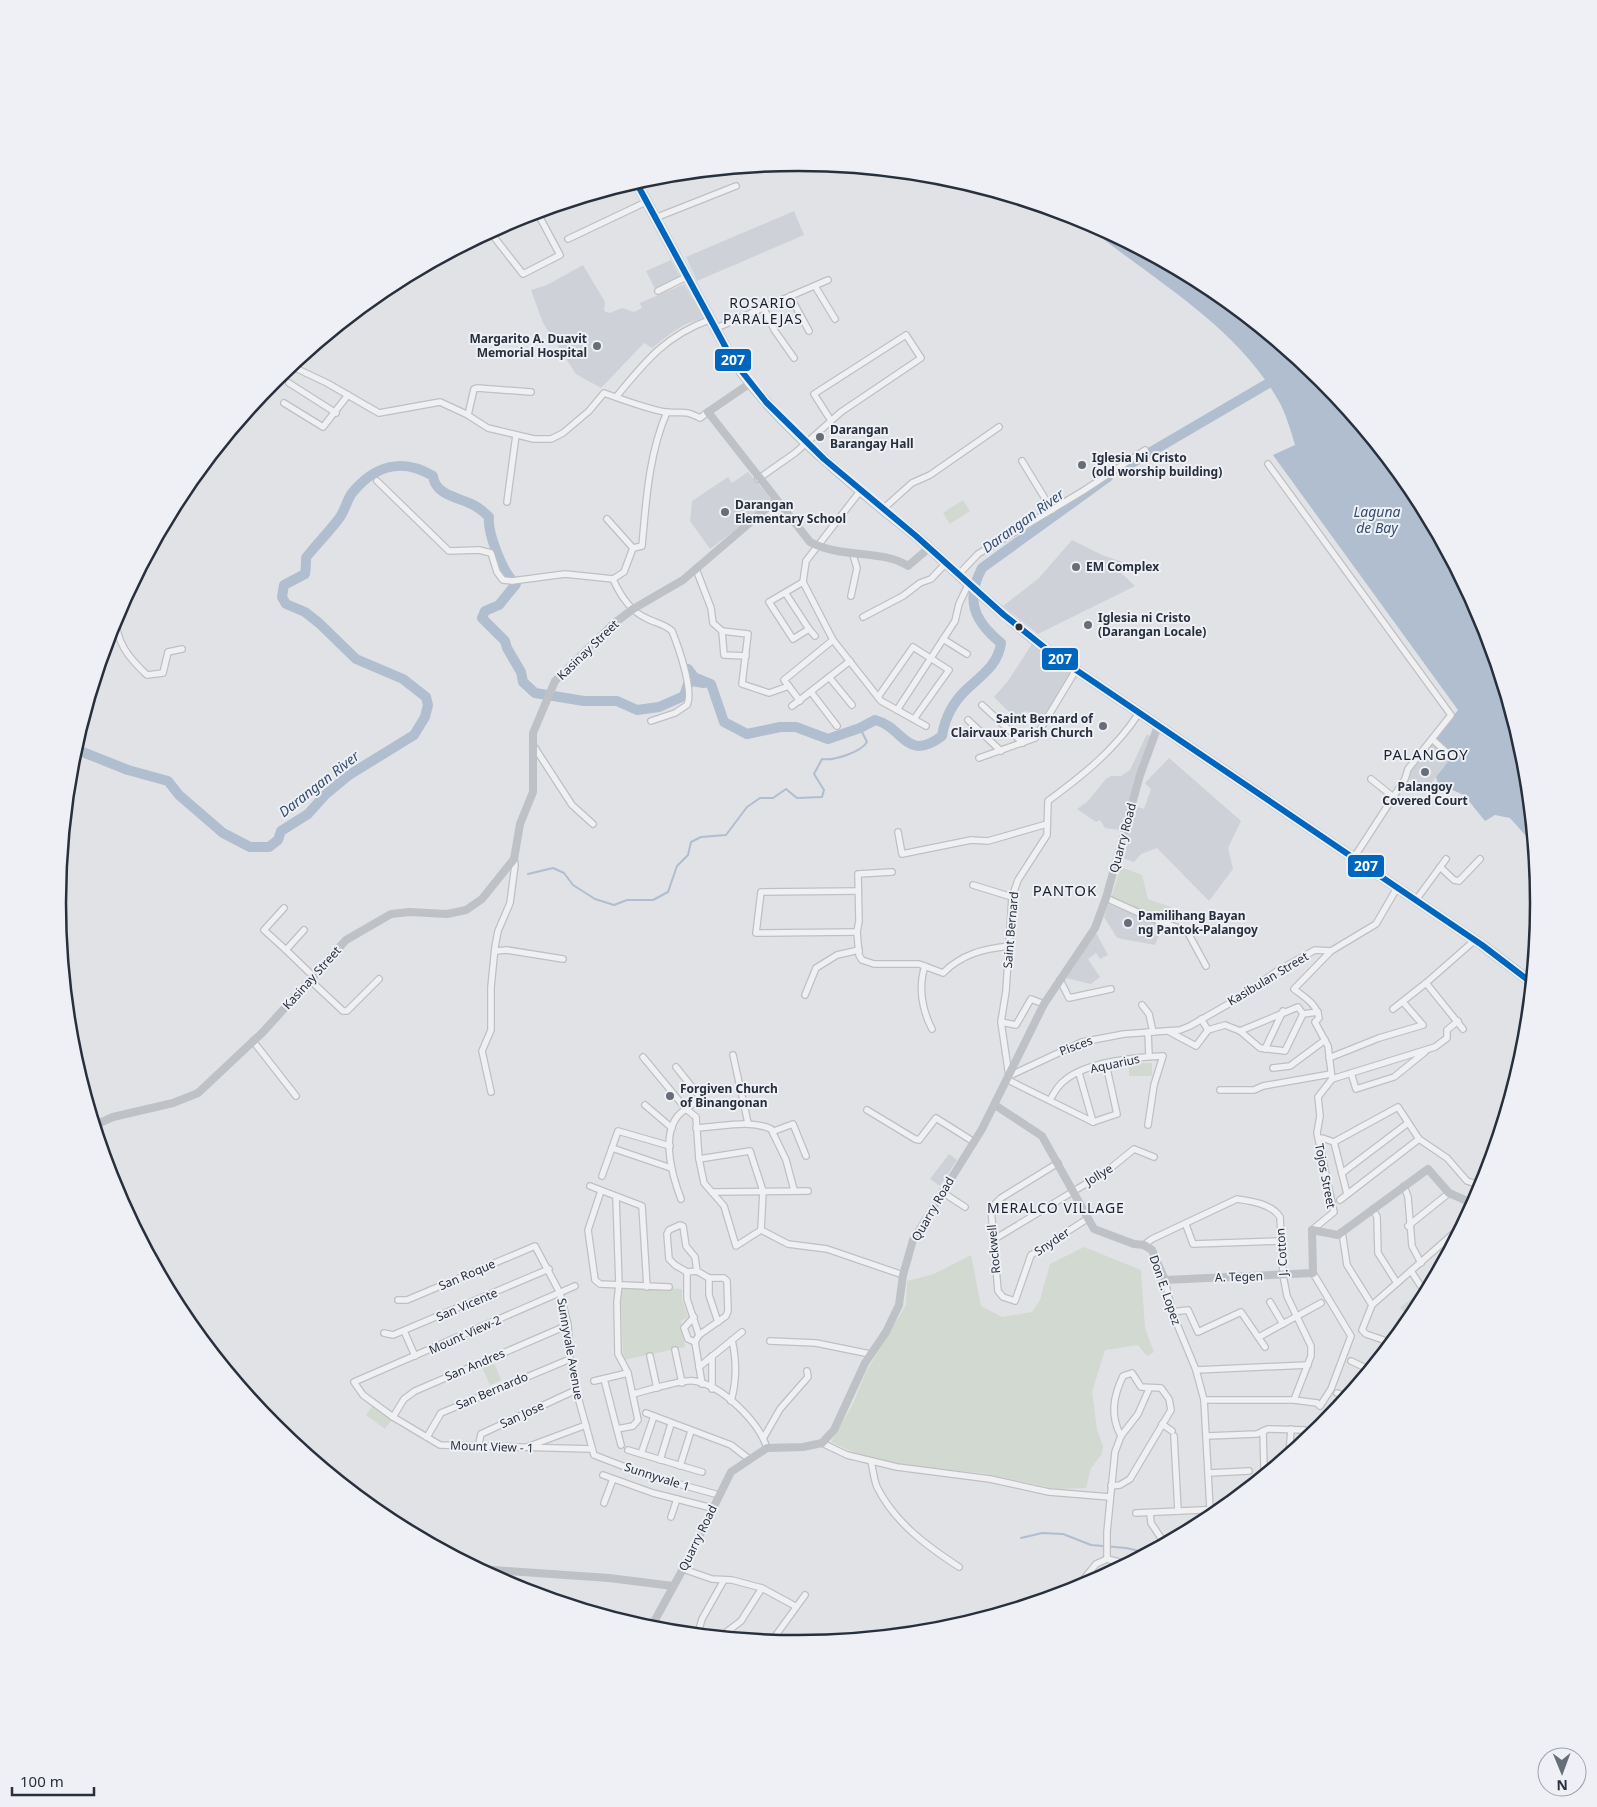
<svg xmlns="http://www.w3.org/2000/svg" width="1597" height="1807" font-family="'Noto Sans',sans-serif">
	<rect width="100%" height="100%" fill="#e0e2e5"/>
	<g fill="#ced2d8">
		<polygon points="794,211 804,235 697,281 686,257"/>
		<polygon points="671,260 680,277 655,289 646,271"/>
		<polygon points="583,265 605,302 604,311 610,313 622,308 634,312 642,308 640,303 684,284 704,318 686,324 674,331 652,348 644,343 601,388 576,374 543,323 531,290 547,285"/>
		<polygon points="748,472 773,501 710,549 690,521 692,501 728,477 732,483"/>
		<polygon points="1072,540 1102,555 1123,562 1116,568 1135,586 1038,634 1003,606 1039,578"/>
		<polygon points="1032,644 1072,672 1045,721 1025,711 1018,721 994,697 1008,681"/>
		<polygon points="1147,734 1150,736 1120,830 1105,828 1100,820 1096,822 1077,809 1087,802 1106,779 1111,776 1121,776 1130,770"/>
		<polygon points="1436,738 1454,754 1425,791 1410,780 1409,774"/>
		<polygon points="1169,758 1241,821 1228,848 1233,869 1209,901 1157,848 1141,854 1134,862 1122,858 1135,806 1144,809 1151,789 1145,783"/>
		<polygon points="1108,904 1163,926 1155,945 1117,938 1104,917"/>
		<polygon points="1096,933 1108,955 1100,959 1096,953 1088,959 1100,977 1091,984 1066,978"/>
		<polygon points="949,1154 957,1160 940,1186 930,1179"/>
	</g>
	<g fill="#d1d9d1">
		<polygon points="963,500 970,511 950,524 943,513"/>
		<polygon points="1121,867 1142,875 1148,899 1171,907 1166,921 1111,898"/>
		<rect x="1129" y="1063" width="23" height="13"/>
		<polygon points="1084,1247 1141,1270 1145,1328 1154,1352 1147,1356 1138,1345 1105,1350 1092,1392 1097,1430 1103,1446 1102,1454 1091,1468 1086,1488 1057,1489 982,1473 895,1465 855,1453 831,1442 852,1406 866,1372 906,1305 907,1281 934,1274 971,1255 981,1306 1002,1317 1032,1312 1040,1300 1050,1264"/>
		<polygon points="623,1287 682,1289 682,1300 688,1317 681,1321 685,1347 623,1360 621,1302"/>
		<polygon points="1415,1297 1420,1305 1414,1315 1406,1324 1402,1318 1406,1315 1400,1307"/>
		<polygon points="492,1358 501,1380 490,1385 480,1363"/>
		<polygon points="373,1405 392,1419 385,1429 366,1415"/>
	</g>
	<path fill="#b0becf" d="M1076 217 1210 288 1323 380 1415 492 1483 620 1525 759 1534 845 1510 818 1495 815 1485 821 1464 795 1438 784 1436 777 1454 754 1436 738 1458 710 1273 455 1295 445C1291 431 1287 418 1281 405 1235 321 1146 277 1076 217Z"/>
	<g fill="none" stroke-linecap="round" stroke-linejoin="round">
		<g stroke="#b0becf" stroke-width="2">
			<path d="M528 874 553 868 564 873 573 885 595 899 614 905 627 900H653L668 892 677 866 688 855 691 842 701 837 726 835 747 807 760 798H773L786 789 797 798 822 797 824 790 814 774 822 759C834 761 861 752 867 742L860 728"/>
			<polyline points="1021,1538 1042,1533 1063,1534 1091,1545 1126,1548 1148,1553"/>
		</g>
		<g stroke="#b0becf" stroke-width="10">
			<polyline points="1120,470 1267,384"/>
			<path d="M688 669 694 677 711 684 724 722 747 734 780 727H796L828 739 860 728 875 720C904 727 906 763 942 736 945 717 953 702 967 689 982 675 998 665 1001 643 974 621 965 600 982 568L1108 477"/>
			<path d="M75 749 128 770 168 781 179 795 223 833 250 847H269L278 840 281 831 308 814 325 795 349 775 414 735 425 717 428 705 426 697 403 679 356 659 319 623 305 612 286 604 282 597 284 585 305 574C306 568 306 563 306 558 307 555 336 524 340 517 345 510 347 500 352 493 374 466 402 457 433 476 435 494 456 497 469 503 477 506 483 511 489 517 487 532 503 574 516 584L499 605 485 611 482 618 505 641 507 648 521 672 523 682 535 693 584 701H617L637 710 659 707 684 696 688 684 692 681 704 683"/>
		</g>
		<defs>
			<g id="street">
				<polyline points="655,218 736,186"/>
				<polyline points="490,232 523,274 560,255 537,212"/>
				<polyline points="568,239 646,202"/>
				<polyline points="815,286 835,319"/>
				<polyline points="658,291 686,277"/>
				<polyline points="790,296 809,331"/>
				<polyline points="763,307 775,331 794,358"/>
				<polyline points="714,329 828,280"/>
				<path d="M291 366 327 383 379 413 440 402 466 414 488 428 534 439H551L563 433 589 411 604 393C624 400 644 408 665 412 681 414 683 409 700 418L708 412"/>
				<polyline points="289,383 336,413"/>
				<path d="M616 397C645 362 665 336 709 320"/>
				<polyline points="284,403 323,427 348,395"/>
				<polyline points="468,415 474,389 477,388 531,392"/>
				<polyline points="1022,461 1052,510"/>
				<polyline points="1268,464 1451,715 1408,769 1405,779 1353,859"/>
				<polyline points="758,479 795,453 841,412 921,358 906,335 814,394 830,419"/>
				<polyline points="377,481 449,551 479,550 491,553 497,572 503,580 512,581 565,574 613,579 624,572 633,548"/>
				<polyline points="861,490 806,561 803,582 833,640 881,701 926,726"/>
				<polyline points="507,502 516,435"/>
				<polyline points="883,509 912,483 930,475 999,427"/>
				<polyline points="607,519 633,548"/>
				<path d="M633 548 642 546C646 501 649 453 667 412"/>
				<polyline points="696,569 711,608 713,623 722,631 724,655 746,656"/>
				<polyline points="958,575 978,554 1083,491 1145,450"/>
				<path d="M613 579C620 595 630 611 646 618 655 623 665 624 672 631 678 646 694 690 687 705L675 713 651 721"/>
				<polyline points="786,594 809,629 793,639 769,602 803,582"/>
				<polyline points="851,596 857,568 853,555"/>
				<path d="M116 615C115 642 129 658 147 675L163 673 168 652 182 649"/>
				<polyline points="863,617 903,596 920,583 931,579 945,564"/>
				<polyline points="809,629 815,636"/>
				<polyline points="722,631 748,634 742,684 769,693 789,686"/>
				<polyline points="943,639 967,654"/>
				<polyline points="829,677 852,705"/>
				<polyline points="811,692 837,726"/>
				<polyline points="878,697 913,647 949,670 914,719"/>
				<polyline points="800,701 784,680 833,640"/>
				<polyline points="982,705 1023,743"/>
				<polyline points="792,706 850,661"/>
				<polyline points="897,710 955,621 959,604 968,585"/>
				<path d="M1139 713C1115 750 1083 775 1048 801L1047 835 1018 880 1012 897 1006 991 1001 1022 1009 1076 1082 1042 1124 1034 1180 1030 1190 1026 1239 998 1277 971 1315 950 1331 951 1376 924 1397 888"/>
				<polyline points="968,720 1001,751"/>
				<polyline points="1432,739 1451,756"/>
				<polyline points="533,745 572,805 593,824"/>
				<polyline points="979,758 1035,738 1076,670"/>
				<polyline points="1371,779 1392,796"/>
				<polyline points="898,832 902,854 971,840 988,841 1047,824"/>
				<polyline points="1440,867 1454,880 1459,881 1480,859"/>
				<path d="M892 872 858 874 859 921 857 932 859 955 862 960 874 964H919L943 973C962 954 983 949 1009 946"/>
				<polyline points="973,885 1012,897"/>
				<polyline points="1106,898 1148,917 1187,931 1206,966"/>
				<polyline points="1416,900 1446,859"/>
				<polyline points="284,908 264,930 286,950"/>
				<polyline points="304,930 286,950 314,977"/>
				<polyline points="857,932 756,933 761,892 858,891"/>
				<polyline points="495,951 507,950 563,959"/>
				<path d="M925 966C918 987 922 1010 932 1029"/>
				<polyline points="1060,980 1069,998 1111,989"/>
				<polyline points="311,981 343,1011 347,1011 379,979"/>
				<polyline points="1426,983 1463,1029"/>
				<polyline points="805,995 816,968 837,955 859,950"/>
				<polyline points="1142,1005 1149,1014 1153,1032"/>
				<polyline points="1393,1009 1426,983 1475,940"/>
				<polyline points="1303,1014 1318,1012"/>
				<polyline points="1001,1022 1016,1025 1031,999 1044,1004"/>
				<polyline points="1208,1030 1225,1025 1240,1031 1260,1048 1285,1051 1303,1014"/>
				<polyline points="1168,1031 1196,1046 1208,1030 1201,1019"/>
				<polyline points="1240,1031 1298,1007 1303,1014"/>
				<polyline points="1148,1032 1149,1056"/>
				<polyline points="253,1041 296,1096"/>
				<polyline points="1265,1049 1283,1011"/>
				<polyline points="733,1055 748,1123"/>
				<polyline points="643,1057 686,1109 696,1117 699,1159 704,1183 724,1206 736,1246 761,1230 788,1244 827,1249 903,1275"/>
				<polyline points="1329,1058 1379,1038 1423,1025 1403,1002"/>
				<path d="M676 1067 700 1097C694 1105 683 1109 677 1117 661 1138 673 1178 681 1199"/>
				<polyline points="1273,1068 1290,1066 1325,1040"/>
				<polyline points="1079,1073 1093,1122"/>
				<polyline points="1351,1073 1356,1089 1394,1077 1425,1052"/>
				<polyline points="1332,1079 1435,1047 1447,1038 1447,1030 1458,1021"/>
				<polyline points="1008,1080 1093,1122"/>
				<polyline points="1220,1090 1254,1090 1263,1086 1331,1074"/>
				<polyline points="491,1092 482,1051 491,1030 491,987 495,947 498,931 510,903 515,865 514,859"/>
				<path d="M1050 1100C1054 1093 1058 1085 1064 1081 1085 1062 1136 1057 1163 1056L1154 1085 1148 1125"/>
				<polyline points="645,1105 672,1128"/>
				<polyline points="867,1110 915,1139 919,1140 936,1118 974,1142"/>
				<polyline points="1093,1122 1117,1114 1106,1064"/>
				<path d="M696 1128C721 1127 749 1119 771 1129L786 1160 794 1190"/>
				<polyline points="774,1131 793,1124 806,1156"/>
				<polyline points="1322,1138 1334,1142 1398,1107 1419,1139 1447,1158 1467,1181 1483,1186"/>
				<polyline points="1334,1142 1347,1194"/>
				<polyline points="612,1148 671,1168"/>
				<polyline points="699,1159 750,1151 763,1191 761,1230"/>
				<polyline points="1058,1163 1001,1198 991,1208 998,1291 1003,1297 1015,1301 1031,1255 1087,1219"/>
				<polyline points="1342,1173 1408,1123"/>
				<polyline points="602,1176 618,1131 670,1146"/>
				<polyline points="590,1186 642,1206 647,1287"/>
				<polyline points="1404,1186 1408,1197 1412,1246 1421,1263"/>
				<polyline points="601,1191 588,1230 595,1280 600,1284 669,1287"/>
				<polyline points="712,1192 808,1191"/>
				<polyline points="942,1192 965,1207"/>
				<polyline points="616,1197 619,1285 617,1302 618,1354 628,1373 638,1420 633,1426 617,1429"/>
				<polyline points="1340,1200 1419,1139"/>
				<polyline points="1373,1209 1377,1217 1378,1253 1397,1283"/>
				<polyline points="1186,1225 1193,1244 1281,1241"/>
				<polyline points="1408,1226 1449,1193"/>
				<path d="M1312 1230 1334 1212 1317 1133 1320 1116 1318 1097 1332 1079 1328 1046 1315 1022 1319 1018C1317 1004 1304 997 1294 989L1331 951"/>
				<polyline points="1342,1232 1347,1265 1372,1305"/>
				<polyline points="993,1240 1107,1171 1134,1149 1154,1157"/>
				<path d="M1144 1245 1152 1239 1237 1199C1251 1201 1272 1204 1280 1217L1283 1275 1287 1296 1311 1346V1356L1294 1400"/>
				<polyline points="697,1271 695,1257 686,1246 683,1226 680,1225 669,1230 667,1234 669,1259 675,1265 687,1272 697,1271 709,1278 724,1278 727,1281 728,1311 726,1316 699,1335 695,1342 702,1384"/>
				<polyline points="1411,1271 1426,1294"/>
				<polyline points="687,1272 687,1299 699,1335"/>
				<polyline points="709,1278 709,1295 718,1322"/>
				<polyline points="1165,1280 1172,1312 1196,1370 1204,1400 1210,1509 1209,1521"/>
				<polyline points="575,1286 354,1382 363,1395 393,1417 440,1445 592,1449"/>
				<polyline points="398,1300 407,1300 535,1246 560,1293 568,1325 570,1359 576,1390 594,1455 646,1475 719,1495"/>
				<polyline points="1270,1302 1283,1324"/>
				<polyline points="1172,1312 1188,1310 1198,1332 1241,1312 1265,1347"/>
				<polyline points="694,1317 684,1328 688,1339 695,1342"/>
				<polyline points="404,1331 415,1356"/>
				<polyline points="384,1333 393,1335 549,1269"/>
				<polyline points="1259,1337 1321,1303"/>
				<polyline points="770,1341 816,1343 870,1354"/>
				<polyline points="1392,1343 1366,1334 1362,1330 1372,1305 1462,1226"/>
				<polyline points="675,1350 682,1383"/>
				<polyline points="650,1356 657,1388"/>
				<polyline points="1351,1361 1370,1370"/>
				<polyline points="699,1367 742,1332"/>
				<polyline points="1196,1370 1308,1365"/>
				<polyline points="604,1379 621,1445"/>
				<polyline points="594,1381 628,1373"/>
				<polyline points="712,1389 712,1356"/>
				<polyline points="1337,1393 1348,1397"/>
				<path d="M633 1394C646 1391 682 1379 694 1381 722 1385 759 1422 767 1448"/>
				<polyline points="1204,1400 1294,1400 1317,1403 1320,1406 1331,1389 1351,1336 1313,1273"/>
				<path d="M731 1401C737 1380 737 1362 732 1340"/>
				<polyline points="646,1413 731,1445 749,1459"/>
				<polyline points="393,1417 404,1399 415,1391 568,1325"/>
				<polyline points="1162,1424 1172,1431"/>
				<polyline points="1263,1431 1264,1467 1272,1469"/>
				<polyline points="1174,1436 1178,1511"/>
				<polyline points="1207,1436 1257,1434 1268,1429 1304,1430"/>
				<polyline points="427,1437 441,1413 570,1359"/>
				<polyline points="764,1437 780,1409 808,1377 807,1371"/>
				<polyline points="822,1443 847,1455 897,1467 990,1479 1049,1492 1110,1497"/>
				<polyline points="527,1447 586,1425"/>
				<polyline points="478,1448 481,1434 576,1390"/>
				<polyline points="628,1450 702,1472"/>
				<polyline points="641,1454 654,1416"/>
				<polyline points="1289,1455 1291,1429"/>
				<polyline points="660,1460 671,1424"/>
				<path d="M871 1461C873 1470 874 1480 877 1487 895 1523 927 1546 959 1567"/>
				<polyline points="680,1466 691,1431"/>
				<polyline points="1209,1473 1249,1471"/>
				<polyline points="603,1475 653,1493 712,1508"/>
				<path d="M1111 1486 1120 1485 1130 1479 1171 1410 1169 1399 1161 1388 1141 1387 1132 1373 1123 1376C1113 1397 1110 1416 1121 1436"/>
				<polyline points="604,1503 613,1479"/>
				<polyline points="1136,1513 1223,1509"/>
				<polyline points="1150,1513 1151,1523 1165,1544"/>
				<polyline points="671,1517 677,1499"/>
				<polyline points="1107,1559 1107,1532 1115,1452 1121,1436 1138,1414 1149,1389"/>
				<polyline points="1107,1559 1127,1564"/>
				<polyline points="683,1569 712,1579 732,1580 762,1588 795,1606"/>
				<polyline points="1075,1590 1096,1564 1107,1559"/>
				<polyline points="700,1635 698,1633 702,1619 724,1580"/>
				<polyline points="720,1637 741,1621 762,1588"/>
				<polyline points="771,1642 805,1595"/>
				<polyline points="829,1642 830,1639"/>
			</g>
			<path id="primary" d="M636 182 732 359C773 419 831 466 887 513 900 523 913 533 925 544 967 583 1009 621 1054 655L1482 945 1532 983"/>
		</defs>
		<use href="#street" stroke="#bec0c3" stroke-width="8"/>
		<use href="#primary" stroke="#bcbfc3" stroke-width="11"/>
		<use href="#street" stroke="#f0f0f2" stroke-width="5.5"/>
		<g stroke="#bec1c5" stroke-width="8">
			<path d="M749 384 708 412 810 542C842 559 882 549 908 566L929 548"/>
			<polyline points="995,1105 1042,1136 1094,1229 1134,1244 1144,1245 1152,1250 1165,1280 1313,1273 1312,1230 1338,1235 1428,1169 1449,1193 1474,1204"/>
			<polyline points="95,1125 113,1117 173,1103 198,1093 263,1032 346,940 391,914 410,912 447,914 466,910 482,899 514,859 520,824 533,792 533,733 555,681 612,625 633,609 683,580 775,501"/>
			<polyline points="479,1569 609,1578 673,1586"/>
			<polyline points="650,1629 683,1569 731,1472 767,1448 803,1447 822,1443 834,1430 865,1363 886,1332 899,1305 903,1275 913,1240 982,1129 1044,1004 1095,928 1106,898 1140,775 1158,726"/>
		</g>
		<use href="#primary" stroke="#f4f5f6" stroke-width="9"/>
		<defs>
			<polyline id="bus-1" points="636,182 732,359 766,402 824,459 916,536 1004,615 1054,655 1482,945 1532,983"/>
		</defs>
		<use href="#bus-1" stroke="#eef0f5" stroke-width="10"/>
		<use href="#bus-1" stroke="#0065bd" stroke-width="6"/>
	</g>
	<g fill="#686e78" stroke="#eef0f5" stroke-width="2">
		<circle cx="597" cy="346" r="5"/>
		<circle cx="820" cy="437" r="5"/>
		<circle cx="1082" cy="465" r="5"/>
		<circle cx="725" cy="512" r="5"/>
		<circle cx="1076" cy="567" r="5"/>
		<circle cx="1088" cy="625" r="5"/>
		<circle cx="1103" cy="726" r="5"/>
		<circle cx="1425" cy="772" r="5"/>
		<circle cx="1128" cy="923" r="5"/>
		<circle cx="670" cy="1096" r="5"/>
	</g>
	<circle fill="#28303d" stroke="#eef0f5" stroke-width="2" cx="1019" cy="627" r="4.5"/>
	<g text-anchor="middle" stroke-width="4" stroke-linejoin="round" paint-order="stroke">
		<g font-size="12" font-weight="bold" fill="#28303d" stroke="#eef0f5" text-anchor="start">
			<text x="587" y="343" text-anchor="end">Margarito A. Duavit<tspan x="587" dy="14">Memorial Hospital</tspan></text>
			<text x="830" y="434">Darangan<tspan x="830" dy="14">Barangay Hall</tspan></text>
			<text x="1092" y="462">Iglesia Ni Cristo<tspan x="1092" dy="14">(old worship building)</tspan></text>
			<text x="735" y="509">Darangan<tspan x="735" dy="14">Elementary School</tspan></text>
			<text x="1086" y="571">EM Complex</text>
			<text x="1098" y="622">Iglesia ni Cristo<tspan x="1098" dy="14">(Darangan Locale)</tspan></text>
			<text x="1093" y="723" text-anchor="end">Saint Bernard of<tspan x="1093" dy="14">Clairvaux Parish Church</tspan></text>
			<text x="1425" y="791" text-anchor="middle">Palangoy<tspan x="1425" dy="14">Covered Court</tspan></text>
			<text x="1138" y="920">Pamilihang Bayan<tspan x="1138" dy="14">ng Pantok-Palangoy</tspan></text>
			<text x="680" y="1093">Forgiven Church<tspan x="680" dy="14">of Binangonan</tspan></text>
		</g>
		<g font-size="12" fill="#28303d" stroke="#eef0f5">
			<text transform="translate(588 650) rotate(-44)" y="4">Kasinay Street</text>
			<text transform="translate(1123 838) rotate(-75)" y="4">Quarry Road</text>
			<text transform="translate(1011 930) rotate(-85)" y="4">Saint Bernard</text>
			<text transform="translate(312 978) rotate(-48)" y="4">Kasinay Street</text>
			<text transform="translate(1268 979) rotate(-31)" y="4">Kasibulan Street</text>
			<text transform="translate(1076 1046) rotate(-20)" y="4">Pisces</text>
			<text transform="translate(1115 1064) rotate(-12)" y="4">Aquarius</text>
			<text transform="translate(1099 1175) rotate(-32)" y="4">Jollye</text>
			<text transform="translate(1325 1176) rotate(79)" y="4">Tojos Street</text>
			<text transform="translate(933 1209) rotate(-60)" y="4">Quarry Road</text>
			<text transform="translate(1052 1242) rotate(-34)" y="4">Snyder</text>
			<text transform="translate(994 1249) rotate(-95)" y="4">Rockwell</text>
			<text transform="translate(1282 1252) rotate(-94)" y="4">J. Cotton</text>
			<text transform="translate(467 1275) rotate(-23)" y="4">San Roque</text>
			<text transform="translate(1239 1277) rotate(-2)" y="4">A. Tegen</text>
			<text transform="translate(1165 1290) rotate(71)" y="4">Don E. Lopez</text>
			<text transform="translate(467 1305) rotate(-23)" y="4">San Vicente</text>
			<text transform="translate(465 1335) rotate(-24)" y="4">Mount View-2</text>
			<text transform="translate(570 1349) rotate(80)" y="4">Sunnyvale Avenue</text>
			<text transform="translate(475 1365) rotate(-23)" y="4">San Andres</text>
			<text transform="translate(492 1391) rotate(-23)" y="4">San Bernardo</text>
			<text transform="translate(522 1415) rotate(-25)" y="4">San Jose</text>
			<text transform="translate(492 1447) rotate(2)" y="4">Mount View - 1</text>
			<text transform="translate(657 1477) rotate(18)" y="4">Sunnyvale 1</text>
			<text transform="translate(698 1538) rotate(-64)" y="4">Quarry Road</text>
		</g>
		<g font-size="14" letter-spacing="1" fill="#1a212e" stroke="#eef0f5">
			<text x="763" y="308">ROSARIO<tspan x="763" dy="16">PARALEJAS</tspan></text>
			<text x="1056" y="1213">MERALCO VILLAGE</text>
		</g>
		<g font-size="14" font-style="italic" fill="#344e6f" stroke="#eef0f5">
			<text x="1377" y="517">Laguna<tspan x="1377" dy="16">de Bay</tspan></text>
			<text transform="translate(1023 521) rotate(-36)" y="5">Darangan River</text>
			<text transform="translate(319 784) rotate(-38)" y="5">Darangan River</text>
		</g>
		<g font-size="15" letter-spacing="1" fill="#1a212e" stroke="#eef0f5">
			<text x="1426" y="760">PALANGOY</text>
			<text x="1065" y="896">PANTOK</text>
		</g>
	</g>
	<path d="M0 0H1597V1807H0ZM66 903a732 732 0 1 1 1464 0a732 732 0 1 1-1464 0Z" fill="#eef0f5" fill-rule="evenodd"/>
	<path fill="none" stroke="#28303d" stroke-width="2.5" d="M66 903a732 732 0 1 1 1464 0a732 732 0 1 1-1464 0Z"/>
	<g stroke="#eef0f5" stroke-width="2">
		<rect x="714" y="348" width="38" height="24" rx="5" fill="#0065bd"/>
		<rect x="1041" y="647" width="38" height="24" rx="5" fill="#0065bd"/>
		<rect x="1347" y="854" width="38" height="24" rx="5" fill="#0065bd"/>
	</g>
	<g font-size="14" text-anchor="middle" font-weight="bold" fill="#fff">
		<text x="733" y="365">207</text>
		<text x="1060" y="664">207</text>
		<text x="1366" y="871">207</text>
	</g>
	<g transform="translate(1562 1772) rotate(179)"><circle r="24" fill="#eef0f5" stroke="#9fa3ab"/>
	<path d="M0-4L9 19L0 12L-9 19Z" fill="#686e78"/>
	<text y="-8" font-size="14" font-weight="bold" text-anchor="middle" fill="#28303d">N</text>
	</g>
	<path d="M12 1787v8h82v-8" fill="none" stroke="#28303d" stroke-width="2.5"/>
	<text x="20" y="1787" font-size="15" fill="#28303d" stroke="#eef0f5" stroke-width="4" paint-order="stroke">100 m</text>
</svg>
